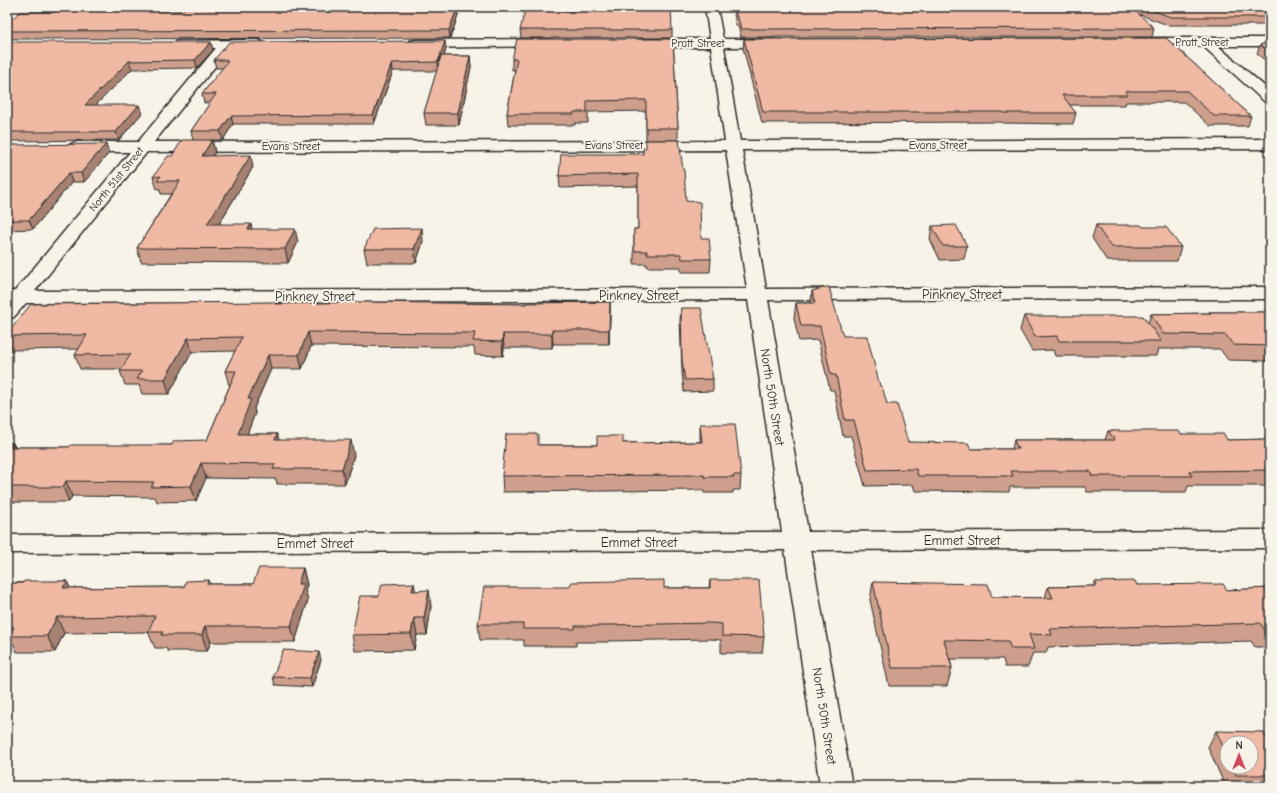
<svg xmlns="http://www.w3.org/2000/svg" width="1277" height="793" font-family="'Comic Neue',sans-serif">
	<rect width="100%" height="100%" fill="#f7f3e8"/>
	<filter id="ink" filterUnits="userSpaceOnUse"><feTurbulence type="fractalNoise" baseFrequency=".025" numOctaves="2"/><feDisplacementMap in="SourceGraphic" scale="8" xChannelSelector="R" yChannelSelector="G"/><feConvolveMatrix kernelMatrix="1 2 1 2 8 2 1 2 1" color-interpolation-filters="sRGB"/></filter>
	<g filter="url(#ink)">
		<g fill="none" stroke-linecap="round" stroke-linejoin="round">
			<defs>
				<g id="minor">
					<path d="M705 7H717L723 39H773L778 40 779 43 778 46 773 47H724L740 141 1270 139V149L742 150 766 289 1270 287V299L768 300 808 532 1270 530V548L811 550 852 786H820L785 550 7 553V535L782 532 748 300 26 303 14 317 7 319V291H15L130 152H77L71 150 69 147 71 144 77 142H138L216 48H181L176 47 175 44 176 41 257 40 262 41 263 44 262 47 230 48 154 142 725 141 711 47H643L638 46 637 43 638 40 643 39H710ZM726 150 747 289 35 291 147 152Z"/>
					<polygon points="1141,38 1270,38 1270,46 1218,46 1270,91 1270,103 1265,102 1203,46 1136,45 1135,42 1136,39"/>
					<polygon points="547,39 552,40 553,43 552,46 415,48 410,47 409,44 410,41 415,40"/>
				</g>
			</defs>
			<use href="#minor" stroke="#2b2b2b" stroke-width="3"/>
			<use href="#minor" fill="#f7f3e8" fill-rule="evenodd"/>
		</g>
		<g fill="#ce9f8c" stroke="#2b2b2b" fill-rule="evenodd">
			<polygon points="284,7 285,11 349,12 425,9 425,7 453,7 453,9 457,9 458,16 450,38 7,39 7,23 182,11"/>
			<polygon points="733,7 1270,7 1270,25 1168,25 1138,14 1154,28 1152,37 741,37 738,26 736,26"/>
			<polygon points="561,11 641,11 672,30 672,38 521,38 520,30"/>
			<polygon points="1166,38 1251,116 1248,126 1210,126 1184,102 1126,102 1125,105 1069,105 1076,113 1073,124 1002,123 1001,122 762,123 743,48 744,39"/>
			<polygon points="673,39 678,128 678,140 646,140 646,111 588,112 588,123 575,123 575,125 508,125 507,114 515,70 512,70 512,59"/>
			<polygon points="7,42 213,50 197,68 132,69 96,105 142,113 119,140 7,141"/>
			<polygon points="1270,42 1270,64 1257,54 1260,45"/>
			<polygon points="446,49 444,56 470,56 471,67 459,125 426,125 424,113 437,71 393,71 374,124 233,124 223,140 212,140 215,152 213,156 253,167 219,224 252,229 298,242 288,263 141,262 137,248 171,194 161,194 160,189 157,189 153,177 172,156 193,140 191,131 210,103 204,103 202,94 223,68 216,68 214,60"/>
			<polygon points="7,145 109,153 84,182 72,182 33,229 7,230"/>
			<polygon points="643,154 686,201 701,238 711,259 710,272 681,272 681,267 647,267 647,264 634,264 634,229 638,229 638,186 560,188 559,176"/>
			<polygon points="1096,225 1143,227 1181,247 1177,261 1107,261 1092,238"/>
			<polygon points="932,226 967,246 964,259 940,260 930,239"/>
			<polygon points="423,242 416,263 367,263 364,249"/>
			<polygon points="812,291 843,336 880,386 887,404 908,442 971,449 1012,449 1014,440 1105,440 1108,431 1181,434 1227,440 1270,439 1270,487 1269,486 1188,486 1186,492 1087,492 1085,487 1010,487 1009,492 915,491 913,485 865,486 851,436 843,436 834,390 830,390 818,340 799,341 794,318 796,303 811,303"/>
			<polygon points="610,302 610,316 609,344 553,344 552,348 504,348 503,356 475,355 474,347 311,346 302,369 271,369 254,408 255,413 247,434 277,434 279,440 354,455 345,484 277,484 276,479 206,478 196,501 157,502 155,497 72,496 69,502 7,502 7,443 13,443 15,447 69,447 172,445 207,440 230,385 229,385 225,371 235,351 192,352 169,394 142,394 139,385 125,385 120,371 122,369 80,369 75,355 79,349 11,350 7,339 7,334 276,304 526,304"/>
			<polygon points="681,308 713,379 713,391 684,392 682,372 680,320"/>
			<polygon points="1209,312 1270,312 1270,361 1228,360 1220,349 1158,349 1156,356 1055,356 1053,350 1032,351 1020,330 1024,316 1148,323 1151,314 1209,313"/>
			<polygon points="700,424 741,475 740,490 733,490 733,493 704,493 703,490 503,492 502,476 539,445 597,445 623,443 700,442"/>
			<polygon points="303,568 307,585 305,590 308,600 295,642 211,642 207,651 168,651 166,648 155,648 148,632 64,633 55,652 17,652 13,643 7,643 7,583 67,581 70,588 184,587 209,580 210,584 253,584"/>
			<polygon points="710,580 764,637 762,653 721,653 721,640 711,639 608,641 608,642 576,642 576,646 524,646 524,640 480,640 478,624 664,588 709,588"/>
			<polygon points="873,582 992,597 1045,598 1048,587 1094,586 1095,582 1137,585 1227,590 1270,588 1270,647 1255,647 1251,641 1048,647 1046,653 1033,653 1028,667 1005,667 1003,659 950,659 952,668 947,686 889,686 870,600"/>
			<polygon points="415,591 431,606 427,635 417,635 414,650 355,651 352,635 379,596"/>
			<polygon points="321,660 312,687 275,685 273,677"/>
			<path d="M1216 731 1270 746V786H1225L1208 747ZM1227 743 1251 767H1227Z"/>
		</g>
		<g fill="#a78272" stroke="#2b2b2b">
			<polygon points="284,7 286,14 281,11"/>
			<polygon points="457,9 458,16 450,38 449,30"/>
			<polygon points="445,41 446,49 439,71 438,62"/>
			<polygon points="211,42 213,50 197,68 195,60"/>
			<polygon points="470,56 471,67 459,125 458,113"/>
			<polygon points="129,61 132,69 88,113 85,105"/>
			<polygon points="392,63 393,71 374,124 373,115"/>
			<polygon points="139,105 142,113 119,140 116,132"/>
			<polygon points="231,116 233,124 223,140 220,131"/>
			<polygon points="212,140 215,152 205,168 202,156"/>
			<polygon points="106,144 109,153 84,182 81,173"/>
			<polygon points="251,155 253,167 211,237 207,224"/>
			<polygon points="69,173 72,182 33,229 29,220"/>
			<polygon points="251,224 254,238 248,229"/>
			<polygon points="422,228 423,242 416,263 414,249"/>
			<polygon points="295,229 298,242 288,263 285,249"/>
			<polygon points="610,302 610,316 609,344 609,330"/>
			<polygon points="552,330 553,344 552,348"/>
			<polygon points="308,332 311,346 302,369 299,355"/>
			<polygon points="503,334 504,348 503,356 502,342"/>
			<polygon points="188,338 192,352 169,394 165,379"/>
			<polygon points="268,355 271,369 254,408 255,413 242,448 238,434 248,399"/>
			<polygon points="7,430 10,437 7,440"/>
			<polygon points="277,434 281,448 275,440"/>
			<polygon points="351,440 354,455 345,484 342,469"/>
			<polygon points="13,443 19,458 10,447"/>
			<polygon points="201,463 206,478 196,501 191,486"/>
			<polygon points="66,481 72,496 69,502 63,487"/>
			<polygon points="303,568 307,585 305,590 308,600 295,642 291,626 298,584"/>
			<polygon points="67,581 74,597 63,588"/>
			<polygon points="414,583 417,599 412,591"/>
			<polygon points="429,590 431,606 427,635 424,618"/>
			<polygon points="57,617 64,633 55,652 47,636"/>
			<polygon points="414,618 417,635 414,650 411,634"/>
			<polygon points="205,626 211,642 207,651 202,635"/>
			<polygon points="319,652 321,660 312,687 310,678"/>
		</g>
		<g fill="#efb9a3" stroke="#2b2b2b">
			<polygon points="186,7 284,7 281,11 349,12 350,9 425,9 425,7 450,7 449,8 457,9 449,30 7,31 7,23 20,12 55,12 58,10 182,11"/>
			<polygon points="526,7 560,7 561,11 641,11 641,7 671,7 672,30 520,30"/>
			<polygon points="734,7 1131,7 1154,28 741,29 738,18 737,18"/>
			<polygon points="1143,7 1270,7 1270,17 1171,17"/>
			<polygon points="1166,38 1251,116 1214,116 1187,91 1125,91 1128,95 1062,95 1076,113 1004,113 1003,112 763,112 744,39"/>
			<polygon points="517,39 673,39 678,128 646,128 646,100 587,101 587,112 574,112 574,114 507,114 517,59 512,59"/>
			<polygon points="445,41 438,62 392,63 373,115 231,116 220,131 191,131 216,94 202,94 228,61 226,61 227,60 214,60 229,42"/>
			<polygon points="7,42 211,42 195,60 129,61 85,105 139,105 116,132 7,132"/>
			<polygon points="1270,42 1270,52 1260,45"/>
			<polygon points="441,56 470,56 458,113 424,113"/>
			<polygon points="182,140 212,140 202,156 251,155 207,224 251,224 248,229 295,229 285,249 137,248 180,181 157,181 161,176 153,177 168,156 172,156"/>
			<polygon points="646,140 679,140 683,170 684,170 686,201 700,202 701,238 709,238 711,259 682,259 681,254 647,254 647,251 634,251 634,229 638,229 638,174 559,176 561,154 643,154 643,148 646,148"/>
			<polygon points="106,144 81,173 69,173 29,220 7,220 7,145"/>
			<polygon points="956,225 967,246 943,246 932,226"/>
			<polygon points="1096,225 1141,225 1143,227 1166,227 1181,247 1111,247"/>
			<polygon points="422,228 414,249 364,249 373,229"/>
			<polygon points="826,287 829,287 843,336 867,336 880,386 882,386 887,404 897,404 908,442 968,443 971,449 1018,449 1014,440 1115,440 1108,431 1179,431 1181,434 1224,434 1227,440 1270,439 1270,470 1189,471 1192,476 1092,476 1090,471 1011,471 1013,476 918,476 916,469 867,470 854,420 845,420 836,375 831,375 820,326 801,326 796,303 815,303 812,291"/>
			<polygon points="276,302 275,304 362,302 526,304 526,303 610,302 609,330 552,330 552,334 503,334 502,342 473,341 475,333 308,332 299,355 268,355 248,399 251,399 238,434 277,434 275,440 351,440 342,469 273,469 275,464 201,463 191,486 151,487 154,482 66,481 63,487 7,487 7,443 13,443 10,447 69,447 71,445 172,445 174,441 207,440 236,371 225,371 242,337 188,338 165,379 137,379 142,371 120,371 131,354 75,355 87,335 7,336 7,334 31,304"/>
			<polygon points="681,308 701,308 713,379 685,380 682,360"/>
			<polygon points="1209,312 1270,312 1270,346 1233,345 1226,335 1163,334 1151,314 1211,313"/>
			<polygon points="1024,316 1143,316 1161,341 1059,341 1057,336 1035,337"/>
			<polygon points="700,424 735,424 741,475 733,475 734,477 704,477 704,475 502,476 506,434 538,434 538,445 597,445 597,436 623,436 623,443 702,442"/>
			<polygon points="259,568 303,568 298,584 304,584 291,626 205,626 202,635 161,635 163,632 148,632 155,616 57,617 47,636 9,636 14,627 7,627 7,583 23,583 24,581 67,581 63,588 184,587 186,581 209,580 207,584 253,584"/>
			<polygon points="664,580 664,588 710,588 710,580 759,580 764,637 722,636 722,624 712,623 607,625 607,626 575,626 575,629 523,629 523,624 478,624 484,587 570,587 571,582"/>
			<polygon points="1135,581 1137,585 1223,584 1227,590 1270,588 1270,629 1264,629 1260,623 1050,629 1052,635 1029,634 1034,649 1011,649 1008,641 944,640 952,668 892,668 873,582 988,584 992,597 1053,598 1048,587 1097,586 1095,582"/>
			<polygon points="414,583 412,591 429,590 424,618 414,618 411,634 352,635 360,596 379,596 382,584"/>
			<polygon points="283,650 319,652 310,678 273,677"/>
			<polygon points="1216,731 1263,732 1270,746 1270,775 1236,775 1233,767 1251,767 1251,743 1227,743 1227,755"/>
		</g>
	</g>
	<g text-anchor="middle" stroke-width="4" stroke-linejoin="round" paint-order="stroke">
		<g font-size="11" fill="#2b2b2b" stroke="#f7f3e8">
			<text x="1202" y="46">Pratt Street</text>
			<text x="698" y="47">Pratt Street</text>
			<text x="614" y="149">Evans Street</text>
			<text x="938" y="149">Evans Street</text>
			<text x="291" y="150">Evans Street</text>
			<text transform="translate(116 179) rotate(-51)" y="4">North 51st Street</text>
		</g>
		<g font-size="13" fill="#2b2b2b" stroke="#f7f3e8">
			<text x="962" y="299">Pinkney Street</text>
			<text x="639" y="300">Pinkney Street</text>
			<text x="315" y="301">Pinkney Street</text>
			<text transform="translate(773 397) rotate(81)" y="5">North 50th Street</text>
			<text x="962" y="545">Emmet Street</text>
			<text x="639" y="547">Emmet Street</text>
			<text x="315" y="548">Emmet Street</text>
			<text transform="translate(825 716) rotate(81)" y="5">North 50th Street</text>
		</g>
	</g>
	<rect width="1277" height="793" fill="none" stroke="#f7f3e8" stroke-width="24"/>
	<rect x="12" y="12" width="1253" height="769" fill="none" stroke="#2b2b2b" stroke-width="1.5" filter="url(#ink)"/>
	<g transform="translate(1239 755)"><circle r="19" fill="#f7f3e8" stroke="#a5a39c"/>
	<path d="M0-3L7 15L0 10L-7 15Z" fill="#d1495b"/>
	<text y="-6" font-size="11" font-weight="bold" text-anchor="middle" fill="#2b2b2b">N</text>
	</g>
</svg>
